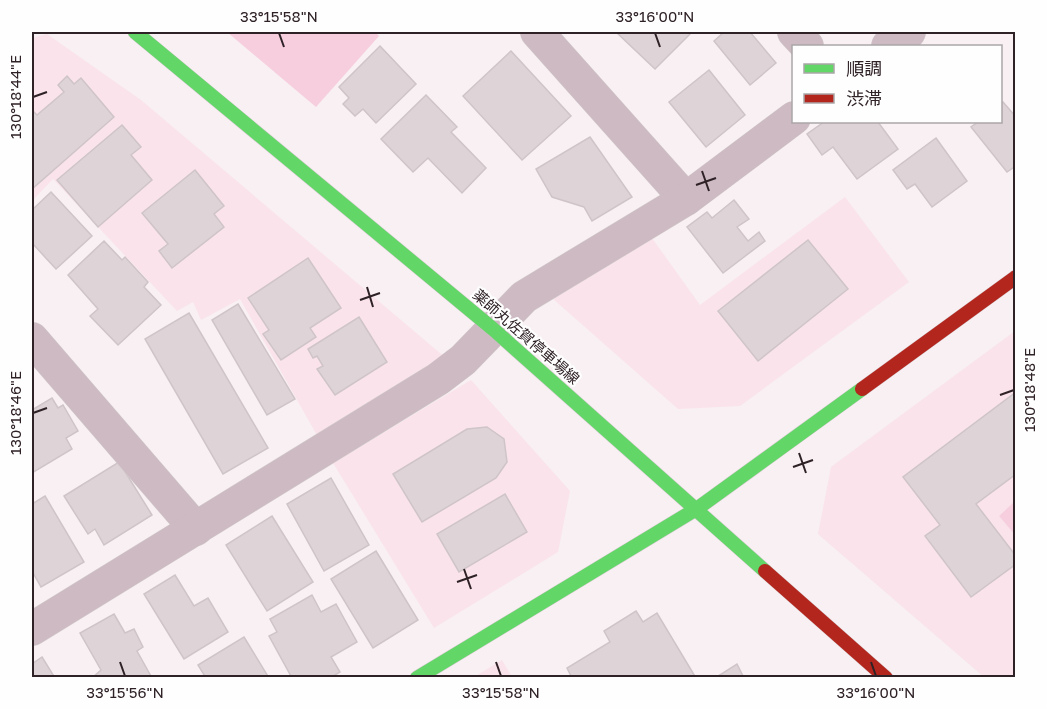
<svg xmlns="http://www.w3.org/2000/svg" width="1047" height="709" font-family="'Golos Text','Noto Sans JP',sans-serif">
	<rect width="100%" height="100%" fill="#f8f0f2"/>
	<g fill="#fae3eb">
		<polygon points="47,34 141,100 447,359 318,437 240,299 201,320 193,302 177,311 53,179 32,201 32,38"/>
		<polygon points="845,197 909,282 740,406 678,409 552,298 652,238 700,305"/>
		<polygon points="1015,331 1015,501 999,516 1015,535 1015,677 984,677 818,534 831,467"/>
		<polygon points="471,380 570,491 558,552 434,628 333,463"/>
		<polygon points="502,660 512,677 474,677"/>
	</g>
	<g fill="#f6cede">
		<polygon points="227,32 375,32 379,36 316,107"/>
		<polygon points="1015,501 1015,535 999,516"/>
	</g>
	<g fill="#ded3d7" stroke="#cfc5c9" stroke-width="1.5">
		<polygon points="616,32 692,32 655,69"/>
		<polygon points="724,32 750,32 776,63 750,85 714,41"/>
		<polygon points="380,46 416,84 376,123 363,109 355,116 343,104 349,98 339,87"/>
		<polygon points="511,51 571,116 522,160 463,96"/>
		<polygon points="709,70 745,115 706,147 669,102"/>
		<polygon points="67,76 74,84 81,78 114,117 32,189 32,110 37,115 64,92 58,85"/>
		<polygon points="426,95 457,127 451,132 486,168 462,193 428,158 413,172 381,139"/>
		<polygon points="1003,102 1016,117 1016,171 1013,168 1007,172 971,127 978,122 1000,122 1000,104"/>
		<polygon points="824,122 878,122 898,149 857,179 833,147 822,155 807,134"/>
		<polygon points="122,125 141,147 131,155 152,180 98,227 57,180"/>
		<polygon points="590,137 632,197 592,221 584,207 552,197 536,169"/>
		<polygon points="936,138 967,181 932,207 915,184 907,189 893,170"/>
		<polygon points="195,170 224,206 214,214 224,227 172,268 159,251 168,244 142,213"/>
		<polygon points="51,192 92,236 56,269 32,243 32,210"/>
		<polygon points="734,200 749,219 737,227 748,241 759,232 765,241 723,273 687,227 707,212 712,218"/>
		<polygon points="808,240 848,289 758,361 718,311"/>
		<polygon points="104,241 122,260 125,257 148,282 144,287 161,305 118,345 90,316 98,309 68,275"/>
		<polygon points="308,258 341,308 310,328 316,337 281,360 263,334 269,330 248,298"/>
		<polygon points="238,304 295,399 267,415 212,320"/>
		<polygon points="189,313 268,448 223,474 145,339"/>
		<polygon points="359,317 387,362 335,395 317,369 323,366 317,356 313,358 308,349"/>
		<polygon points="1016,392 1016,474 976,504 1016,556 1016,564 971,597 925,536 940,525 903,477"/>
		<polygon points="52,398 58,408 63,405 78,431 66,438 72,449 32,473 32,410"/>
		<polygon points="487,427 504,439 507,462 496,478 422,522 393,474 467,429"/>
		<polygon points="119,462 152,515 104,545 95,529 88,534 64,496"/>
		<polygon points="331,478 369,545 324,571 287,504"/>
		<polygon points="505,494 527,532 459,572 437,534"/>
		<polygon points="45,496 84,562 41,587 32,571 32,504"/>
		<polygon points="272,516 313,582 267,611 226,545"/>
		<polygon points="376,551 418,620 373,648 331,579"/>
		<polygon points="175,575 194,606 208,598 228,632 184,659 144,594"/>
		<polygon points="312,595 321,612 336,604 357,642 331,657 340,672 330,678 292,678 269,636 277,632 270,619"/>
		<polygon points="636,611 643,622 657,613 696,678 572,678 567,668 610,642 604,631"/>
		<polygon points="114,614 125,633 134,629 143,647 137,651 152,678 92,678 101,670 80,633"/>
		<polygon points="244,637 269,678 206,678 198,665"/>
		<polygon points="42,657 55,678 32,678 32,664"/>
		<polygon points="737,664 744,678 715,678"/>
	</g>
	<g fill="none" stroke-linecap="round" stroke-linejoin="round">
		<defs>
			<g id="street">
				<polyline points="537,32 686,199 794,118"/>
				<polyline points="794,32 807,46"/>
				<polyline points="888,46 909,32"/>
				<polyline points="32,339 196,529"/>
				<polyline points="32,629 438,379 463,360 524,297 686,199"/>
			</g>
			<g id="fast">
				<polyline points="135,32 493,329 765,571"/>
				<polyline points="417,678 698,508 862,389"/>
			</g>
			<g id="jam">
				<polyline points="862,389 1016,277"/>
				<polyline points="765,571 886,678"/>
			</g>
		</defs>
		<use href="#street" stroke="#d3ccce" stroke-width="34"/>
		<use href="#fast" stroke="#d3ccce" stroke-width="15"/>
		<use href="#jam" stroke="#d3ccce" stroke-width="15"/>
		<use href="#street" stroke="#cdbac2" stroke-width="33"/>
		<use href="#fast" stroke="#63d668" stroke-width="14"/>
		<use href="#jam" stroke="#b3261e" stroke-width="14"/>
	</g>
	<path fill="none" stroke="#2f2227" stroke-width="2" d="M279 33 284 47M655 33 660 47M33 97 47 92M702 171 709 191M696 185 716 178M367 287 373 307M360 300 380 293M1000 395 1014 390M33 413 47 408M799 453 806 473M793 467 813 460M464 569 471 589M457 582 477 575M120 662 125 676M496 662 501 676M871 662 876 676"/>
	<g text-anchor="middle" stroke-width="4.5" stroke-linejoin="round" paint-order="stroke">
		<g font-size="15" fill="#2f2227" stroke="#fefefe">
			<text transform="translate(526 337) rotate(41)" y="5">薬師丸佐賀停車場線</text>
		</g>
	</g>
	<rect width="1047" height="709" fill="none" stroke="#fefefe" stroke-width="66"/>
	<rect x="792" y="45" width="210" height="78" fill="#fefefe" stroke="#aba6a8" stroke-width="1.5"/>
	<rect x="804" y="64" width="30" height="9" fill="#63d668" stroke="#aba6a8" stroke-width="1.5"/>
	<text x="846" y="75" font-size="18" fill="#2f2227">順調</text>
	<rect x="804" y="94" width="30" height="9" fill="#b3261e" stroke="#aba6a8" stroke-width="1.5"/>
	<text x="846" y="105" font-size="18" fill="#2f2227">渋滞</text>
	<rect x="33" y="33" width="981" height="643" fill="none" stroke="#2f2227" stroke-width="2"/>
	<g font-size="15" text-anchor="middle" fill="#2f2227">
		<text x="279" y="22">33°15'58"N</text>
		<text x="655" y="22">33°16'00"N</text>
		<text transform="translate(16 97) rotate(-90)" y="5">130°18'44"E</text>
		<text transform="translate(1030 390) rotate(-90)" y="5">130°18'48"E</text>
		<text transform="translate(16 413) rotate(-90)" y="5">130°18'46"E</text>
		<text x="125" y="698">33°15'56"N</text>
		<text x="501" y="698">33°15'58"N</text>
		<text x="876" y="698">33°16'00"N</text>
	</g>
</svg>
